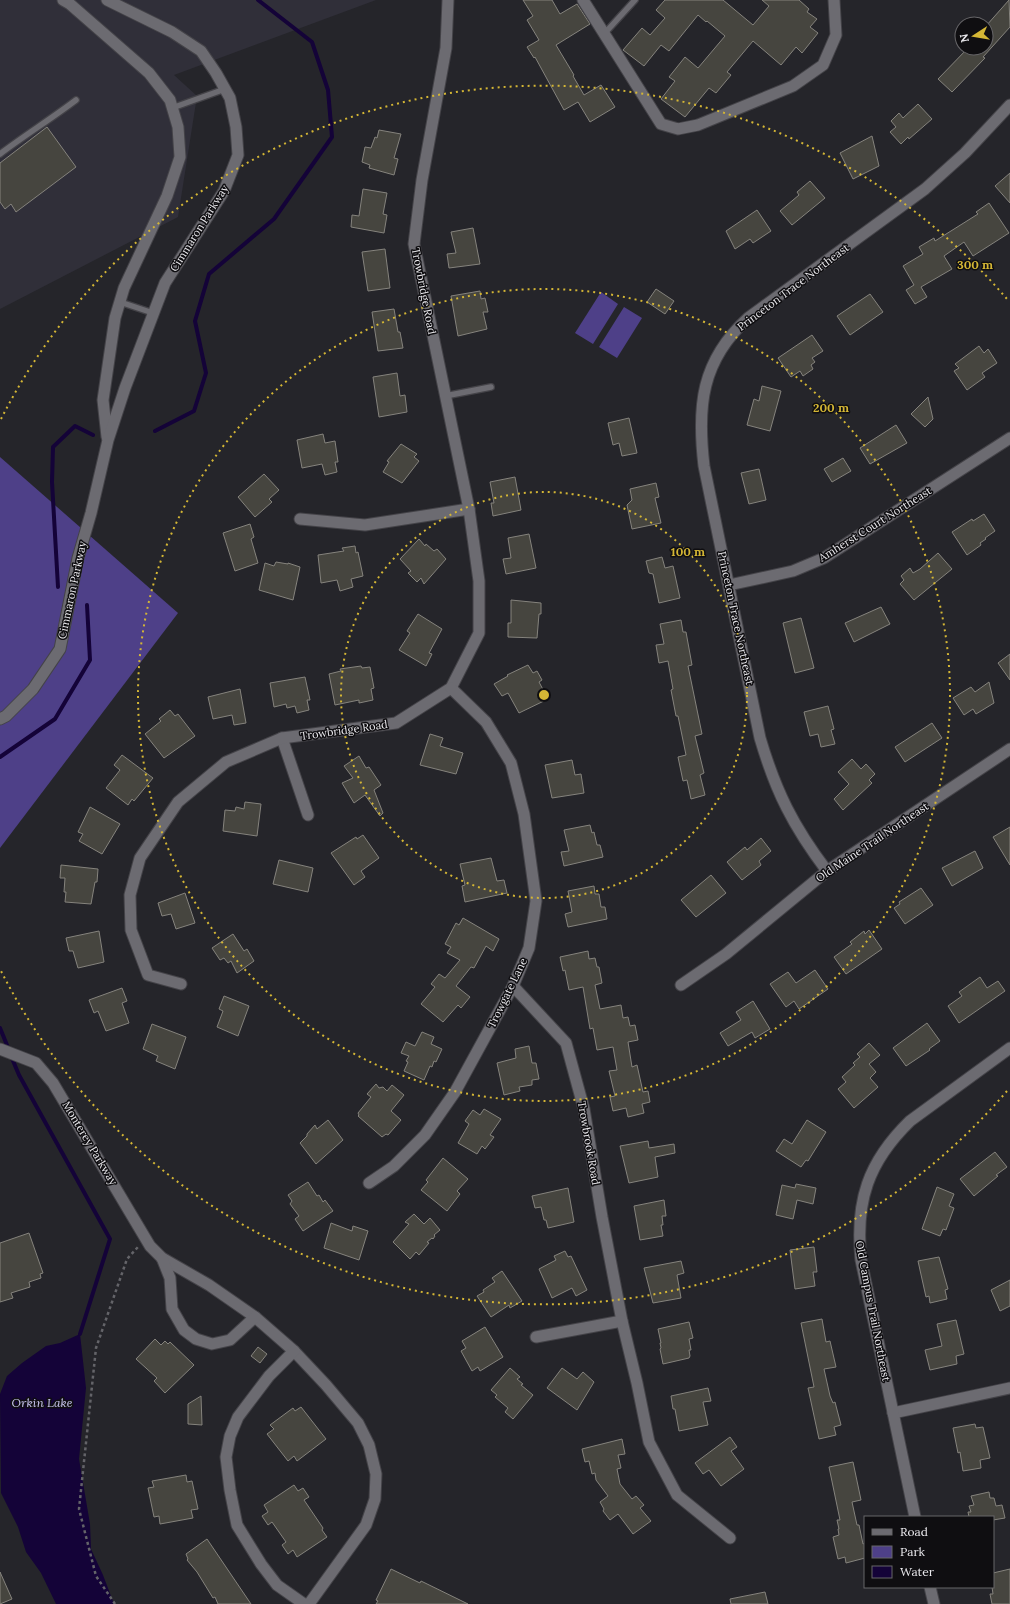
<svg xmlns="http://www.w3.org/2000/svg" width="1010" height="1604" font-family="Lora,serif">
	<rect width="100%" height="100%" fill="#25252a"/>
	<polygon fill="#302f39" points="0,0 376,0 174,75 197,96 178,217 0,309"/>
	<g fill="#4e4088">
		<polygon points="601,292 618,304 593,344 575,333"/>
		<polygon points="624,307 642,318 617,358 599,347"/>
		<polygon points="0,457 178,613 0,848"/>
	</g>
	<polygon fill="#140338" points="80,1334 86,1388 79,1459 90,1524 91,1549 103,1575 114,1604 56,1604 41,1573 26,1552 18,1527 1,1493 0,1394 7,1376 22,1363 46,1346 60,1343"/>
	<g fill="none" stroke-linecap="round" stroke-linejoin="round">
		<g stroke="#140338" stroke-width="4">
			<polyline points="155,431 194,411 206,373 195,321 209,274 274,219 332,137 328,90 312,42 258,0"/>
			<polyline points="58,587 52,482 53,447 75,426 93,435"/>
			<polyline points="0,757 55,719 90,660 87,605"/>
			<polyline points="0,1028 9,1050"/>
			<polyline points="11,1056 19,1075 110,1239 80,1334"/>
		</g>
	</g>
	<g fill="#46453f" stroke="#85837d">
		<polygon points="523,0 552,0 560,14 577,4 590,24 556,45 574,75 573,76 584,95 601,85 615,107 590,122 578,102 564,110 535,57 534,58 527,47 539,40 527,20 533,16"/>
		<polygon points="665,0 723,0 753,25 769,6 762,0 799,0 809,9 807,12 817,19 810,27 818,33 802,53 796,47 781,65 753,41 727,72 731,75 716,93 709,88 685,117 661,99 675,81 669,77 685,57 698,68 725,36 707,21 706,22 698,15 669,51 661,45 644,66 623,50 642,28 650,35 665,18 656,10"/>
		<polygon points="1009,0 1010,27 983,57 985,58 952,92 938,79 968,48 986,48 986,26"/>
		<polygon points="918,104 932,119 909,139 908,137 901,144 890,132 896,127 891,121 899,113 903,118"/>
		<polygon points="47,127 76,167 16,212 11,204 5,209 0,202 0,163"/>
		<polygon points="379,130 401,134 394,158 398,159 394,175 369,168 370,165 362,162 365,147 371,148 375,137 377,138"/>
		<polygon points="872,136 879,166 853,179 840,153"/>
		<polygon points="1010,173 1010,203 995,186"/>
		<polygon points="810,181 825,198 792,225 780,211 799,195 797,192"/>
		<polygon points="363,189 387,193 383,214 387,215 384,233 351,227 352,215 359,216"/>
		<polygon points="989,203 1009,233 973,256 964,242 944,256 952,269 921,287 927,297 915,304 906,290 914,285 903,266 923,254 919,247 934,238 935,241 978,214 976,212"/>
		<polygon points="757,210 771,231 753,243 750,239 735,249 726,231"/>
		<polygon points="473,228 480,264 449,268 447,254 456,253 451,232"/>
		<polygon points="385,249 390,288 368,291 362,252"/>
		<polygon points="656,289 674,301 665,314 647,302"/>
		<polygon points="480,291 481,299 485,298 488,312 483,312 487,329 458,336 451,296"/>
		<polygon points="870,294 883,312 850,335 837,316"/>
		<polygon points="394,309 398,332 400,332 403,348 378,351 372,312"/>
		<polygon points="812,335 823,351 812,358 815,362 811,365 813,369 803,376 800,371 791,377 778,358"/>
		<polygon points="979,346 984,353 988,349 997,363 982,373 985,377 967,390 954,371 959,368 955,364"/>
		<polygon points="397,373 400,396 405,395 407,412 379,417 373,377"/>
		<polygon points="762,386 781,391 770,431 747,425 754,399 759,401"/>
		<polygon points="928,397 933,419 925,427 911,414"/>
		<polygon points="629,418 637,453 622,456 619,443 613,445 608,423"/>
		<polygon points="896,425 907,443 870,464 860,448"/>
		<polygon points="323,434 325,443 335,441 338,462 335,462 337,472 325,475 322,464 302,468 297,440"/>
		<polygon points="401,444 417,454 414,457 419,461 402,483 383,472 389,462 387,461"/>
		<polygon points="843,458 851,471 832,482 824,469"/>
		<polygon points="759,469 766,500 749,504 741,473"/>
		<polygon points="264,474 279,490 269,499 272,502 255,517 238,497"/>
		<polygon points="515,477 521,510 493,516 491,503 494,503 490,482"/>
		<polygon points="656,483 659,497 655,498 661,523 632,529 627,505 632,500 630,489"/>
		<polygon points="984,514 995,531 985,538 986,539 980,543 981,545 967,555 952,532 972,519 973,521"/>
		<polygon points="250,524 254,537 251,539 258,563 235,571 223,533"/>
		<polygon points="529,534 536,568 506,574 503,559 511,558 508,538"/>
		<polygon points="419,539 425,546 426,544 434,551 437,549 446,559 424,584 421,578 417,582 408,573 411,571 400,559"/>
		<polygon points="355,546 356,553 358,552 363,576 351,579 353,587 340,591 337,580 321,583 318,555 344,551 342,548"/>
		<polygon points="938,553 952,569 914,600 900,584 904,580 901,576 910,568 913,573 920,569"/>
		<polygon points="662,557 665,568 673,566 680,598 659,603 653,574 649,573 646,561"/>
		<polygon points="276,562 288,564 288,563 300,567 293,600 259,590 265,563 274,566"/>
		<polygon points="511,600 541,603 541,614 539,614 537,638 508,637 508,623 511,623"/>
		<polygon points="881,607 890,624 854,642 845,623"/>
		<polygon points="418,614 442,629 429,653 432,654 426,666 399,650 410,633 407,631"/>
		<polygon points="801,618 814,668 795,673 783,623"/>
		<polygon points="681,620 683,632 686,632 692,665 688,666 702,734 695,736 704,773 700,775 705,795 691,799 687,780 683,781 678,757 686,755 678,716 676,716 671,690 673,689 668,661 659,663 656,645 664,644 660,624"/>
		<polygon points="1010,654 1010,680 998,663"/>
		<polygon points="528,665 533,673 537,671 542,680 539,682 548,699 519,713 508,693 502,696 494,684 508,676 507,675"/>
		<polygon points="361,666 362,668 370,667 374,688 371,689 373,700 359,703 359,700 335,705 329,674 341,671 340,669"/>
		<polygon points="305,677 310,700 307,700 309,710 297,713 295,706 287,708 286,704 274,707 270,683"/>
		<polygon points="989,682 994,703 976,714 973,709 964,715 953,698 971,687 975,692"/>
		<polygon points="240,689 246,723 234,725 232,715 213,719 208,697"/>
		<polygon points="828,706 834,729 831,730 835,744 821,747 818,734 810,736 804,712"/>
		<polygon points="170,710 175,716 178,714 195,736 164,758 145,734 161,721 159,719"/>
		<polygon points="932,723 942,738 905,762 895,747"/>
		<polygon points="430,734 443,738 440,746 463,753 456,774 420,765"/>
		<polygon points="122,755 153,778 134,801 132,799 128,805 106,788 120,770 114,765"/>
		<polygon points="359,756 366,768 369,767 381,785 374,790 383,813 380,816 365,795 354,803 342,783 353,778 344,766"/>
		<polygon points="852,759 861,769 866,764 875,774 869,780 872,783 843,810 834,799 849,784 838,772"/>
		<polygon points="572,760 575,775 581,774 584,793 552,798 545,765"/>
		<polygon points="245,802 261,804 257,836 223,831 225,810 235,811 236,807 244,809"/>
		<polygon points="90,807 120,824 102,854 79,841 83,834 78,832"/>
		<polygon points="590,825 592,833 594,832 597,845 600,845 603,857 564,866 561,852 569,851 564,830"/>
		<polygon points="1010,827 1010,865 993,837"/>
		<polygon points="363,835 379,858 361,871 365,877 354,885 331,853 356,837 357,839"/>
		<polygon points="761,838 771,851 759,861 761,865 742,880 727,862 745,847 747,850"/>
		<polygon points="975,851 983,868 952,886 942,868"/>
		<polygon points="491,858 497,881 504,880 507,893 465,902 462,886 465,885 460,864"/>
		<polygon points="279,860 313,868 308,892 273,884"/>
		<polygon points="61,865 98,869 97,882 95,882 91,904 65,902 66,892 64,892 65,878 60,878"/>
		<polygon points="711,875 726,893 696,917 681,900"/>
		<polygon points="594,886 595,894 599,894 601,907 605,907 607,919 568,927 565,914 572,912 568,891"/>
		<polygon points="921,888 933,905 905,924 894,908 900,904 899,902"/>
		<polygon points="185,893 195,923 176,929 171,914 162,916 158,903"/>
		<polygon points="463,918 499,939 493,951 486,946 474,968 471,967 456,986 470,997 461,1008 458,1005 443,1022 421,1004 435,987 431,984 439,974 445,978 460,960 447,953 451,947 445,944 456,923 459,925"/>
		<polygon points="869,930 882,949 846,974 834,957 852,944 850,942 864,931 865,934"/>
		<polygon points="99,931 104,962 78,968 73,951 69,951 66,938"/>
		<polygon points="233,934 244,951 247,949 254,961 237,973 231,961 228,963 224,958 220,960 212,948"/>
		<polygon points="588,951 589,959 595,958 597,967 599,967 602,983 595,985 600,1009 621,1005 623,1018 628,1017 630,1026 635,1025 638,1040 628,1042 632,1067 637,1065 643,1092 648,1091 650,1102 642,1104 644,1113 628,1117 626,1108 613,1111 610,1097 615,1096 609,1071 617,1070 613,1047 597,1050 593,1028 590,1029 583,987 569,990 565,970 563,971 560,957"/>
		<polygon points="815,970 828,989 799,1009 794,1001 786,1007 770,984 788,972 796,983"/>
		<polygon points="980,977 987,988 998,981 1005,991 959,1023 948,1006 962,996 959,992"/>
		<polygon points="122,988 127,1001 122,1003 129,1023 106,1031 98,1011 94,1013 89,1000"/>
		<polygon points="224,996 249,1006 238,1036 217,1027 223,1011 219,1009"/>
		<polygon points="753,1001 770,1029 755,1038 752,1032 728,1046 720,1033 741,1020 736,1012"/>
		<polygon points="927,1023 940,1041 929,1049 930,1050 906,1066 893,1048"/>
		<polygon points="152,1024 186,1037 175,1069 156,1061 158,1056 143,1049"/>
		<polygon points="422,1032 434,1037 431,1044 442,1049 436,1062 434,1061 432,1067 430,1066 424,1080 404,1071 408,1062 406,1061 409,1056 401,1053 406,1042 415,1046"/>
		<polygon points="869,1043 880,1055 869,1064 876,1072 870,1078 878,1087 854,1108 838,1089 846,1082 842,1077 855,1065 853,1063 860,1057 857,1054"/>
		<polygon points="529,1046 532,1063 536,1063 539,1079 532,1080 532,1085 519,1087 520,1091 504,1095 497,1063 516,1058 515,1049"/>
		<polygon points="376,1084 379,1088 383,1087 387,1091 392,1085 404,1095 391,1111 401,1120 388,1135 386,1134 382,1137 358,1116 359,1115 358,1113 371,1097 367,1094"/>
		<polygon points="484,1109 501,1119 490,1135 494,1137 485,1149 482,1146 477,1154 458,1143 469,1124 465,1121 473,1110 480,1115"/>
		<polygon points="328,1120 343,1140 316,1164 300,1143 307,1136 307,1134 315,1125 317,1129"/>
		<polygon points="807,1120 826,1132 808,1161 806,1160 801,1167 776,1151 784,1139 792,1144"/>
		<polygon points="648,1141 649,1148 674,1144 675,1153 655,1157 658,1177 629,1183 620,1146"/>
		<polygon points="995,1152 1007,1167 996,1175 998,1176 974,1196 960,1179"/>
		<polygon points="443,1158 468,1179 457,1191 460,1194 447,1211 421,1190 428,1182 426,1180"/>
		<polygon points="308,1182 317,1196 319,1195 323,1202 325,1200 333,1211 303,1231 295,1219 299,1216 290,1204 292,1201 288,1195"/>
		<polygon points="796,1184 816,1188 813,1204 797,1200 793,1219 776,1215 782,1185 795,1188"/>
		<polygon points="937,1187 954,1194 949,1206 954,1208 946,1230 943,1229 940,1236 922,1229"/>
		<polygon points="568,1188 574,1222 548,1228 546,1220 544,1220 541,1207 535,1208 532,1196"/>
		<polygon points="664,1200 666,1216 662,1216 663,1225 661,1225 663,1236 640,1240 634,1206"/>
		<polygon points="414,1214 424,1224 430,1218 440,1230 434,1235 435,1236 433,1239 432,1238 427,1242 429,1243 419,1255 416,1252 410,1259 393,1242 409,1224 405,1222"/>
		<polygon points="331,1223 352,1231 353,1226 368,1231 359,1260 324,1248"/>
		<polygon points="29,1233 43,1273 40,1274 41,1278 29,1282 30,1287 11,1293 13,1298 0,1302 0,1243"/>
		<polygon points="814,1247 817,1272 813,1272 815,1286 795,1289 790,1250"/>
		<polygon points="565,1251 568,1257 571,1256 587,1290 576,1296 572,1288 552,1298 539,1269 556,1260 554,1256"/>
		<polygon points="939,1257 948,1289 945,1290 947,1299 930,1303 929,1296 926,1297 918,1261"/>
		<polygon points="681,1261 684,1273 677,1275 681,1298 653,1303 644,1268"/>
		<polygon points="502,1271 522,1301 510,1308 509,1305 491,1317 477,1296 484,1292 483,1290 495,1282 492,1278"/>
		<polygon points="1010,1280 1010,1306 1000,1311 991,1290"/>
		<polygon points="822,1319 826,1342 830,1341 836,1367 824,1369 830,1396 833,1403 835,1402 841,1425 834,1427 836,1435 819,1439 808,1388 814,1387 801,1323"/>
		<polygon points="956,1320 964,1354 956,1356 957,1364 930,1370 925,1350 942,1346 937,1324"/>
		<polygon points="689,1322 693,1338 689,1339 691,1350 689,1350 690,1356 689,1358 663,1364 660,1349 661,1348 660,1343 661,1343 658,1329"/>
		<polygon points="485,1327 503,1357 480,1371 478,1367 472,1371 461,1351 466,1348 462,1341"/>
		<polygon points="155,1339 161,1345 165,1341 168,1344 170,1342 194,1365 165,1393 154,1381 157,1378 136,1359"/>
		<polygon points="258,1347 267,1354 260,1363 251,1356"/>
		<polygon points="510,1368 520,1377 517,1379 523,1384 521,1385 533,1395 513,1419 505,1412 508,1408 495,1397 497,1395 491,1390"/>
		<polygon points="562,1368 577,1379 583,1372 594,1382 577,1410 547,1388"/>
		<polygon points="708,1388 711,1401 703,1402 708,1425 679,1431 675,1409 673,1409 671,1396"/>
		<polygon points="201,1396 202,1425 188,1424 188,1404"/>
		<polygon points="301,1407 326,1439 297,1461 294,1456 288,1461 267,1434 274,1429 270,1425 293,1408 295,1411"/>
		<polygon points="975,1424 976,1428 983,1427 990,1458 980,1460 981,1468 963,1471 960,1452 958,1453 953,1428"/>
		<polygon points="730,1437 737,1447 731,1451 744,1469 721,1486 709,1470 703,1474 695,1463"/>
		<polygon points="622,1439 625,1454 618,1455 621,1468 617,1469 620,1484 632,1499 636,1496 644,1505 640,1508 651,1521 633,1534 618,1514 610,1520 603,1511 604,1509 600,1502 608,1496 596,1480 595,1473 592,1474 589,1461 585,1462 582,1449"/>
		<polygon points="853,1462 861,1500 852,1502 857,1525 859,1525 863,1544 865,1543 865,1558 846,1563 845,1557 838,1559 833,1537 839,1535 838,1529 839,1529 837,1520 840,1520 829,1467"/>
		<polygon points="186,1475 187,1482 192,1481 198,1509 191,1510 193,1518 160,1524 159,1516 154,1517 148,1488 154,1487 152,1481"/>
		<polygon points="294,1485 298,1491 303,1488 309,1497 304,1500 323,1528 322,1530 327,1537 297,1557 293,1550 288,1554 282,1545 286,1542 272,1522 268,1525 262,1516 268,1512 264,1505"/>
		<polygon points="989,1492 990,1498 994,1498 996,1506 1002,1505 1005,1518 993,1520 993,1517 969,1517 968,1512 971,1512 969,1506 974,1505 971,1496"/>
		<polygon points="207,1539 251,1604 218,1604 215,1597 213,1598 197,1572 187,1560 188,1559 186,1554"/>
		<polygon points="391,1569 420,1583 421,1581 468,1604 376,1604 378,1601 376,1600"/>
		<polygon points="1010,1569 1010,1604 992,1604 990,1594 993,1594 992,1587 993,1587 993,1573"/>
		<polygon points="0,1572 12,1599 0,1604"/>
		<polygon points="765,1592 768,1604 731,1604 730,1599"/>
	</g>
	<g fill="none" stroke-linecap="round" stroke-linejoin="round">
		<defs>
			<g id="service">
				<polyline points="604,34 635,0"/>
				<polyline points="172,108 225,89"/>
				<path d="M0 154C25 135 51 119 76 100"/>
				<polyline points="120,302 153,313"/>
				<polyline points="445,396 491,387"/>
			</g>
			<g id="minor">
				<polyline points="63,0 70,4 149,73 170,100 178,127 180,157 167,196 124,288 115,318 103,400 107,437"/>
				<polyline points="583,0 661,124 678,129 698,125 793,86 823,65 836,35 834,0"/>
				<polyline points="300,519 365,525 469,509"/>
				<polyline points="729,585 793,571 824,558 1010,438"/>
				<polyline points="0,719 6,716 33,689 60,649 78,558 91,513 108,440 125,388 165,283 224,191 238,155 236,127 230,98 216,73 201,51 172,32 107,0"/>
				<polyline points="282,738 308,815"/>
				<path d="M827 871C793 826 776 792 760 738L704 466C697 406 701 361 748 318L925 189 965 153 1010 105"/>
				<polyline points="181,984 148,975 131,930 130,895 140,858 178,802 226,762 282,738 396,723 451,688 479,633 479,581 469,509 414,244 422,180 446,48 448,0"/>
				<polyline points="681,985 726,954 827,871 1010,749"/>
				<polyline points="513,986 566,1043 584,1109 602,1217 622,1321 637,1383 649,1442 677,1495 730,1538"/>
				<polyline points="0,1049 36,1063 53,1083 150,1246 162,1258 209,1285 255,1317 294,1351 326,1385 358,1423 369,1445 376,1474 375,1499 366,1525 309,1604"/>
				<polyline points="369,1183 394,1166 425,1135 455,1092 513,986 529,948 536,901 524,814 511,763 486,722 451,688"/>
				<polyline points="162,1258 170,1278 172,1309 184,1330 196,1339 212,1344 230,1340 255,1317"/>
				<polyline points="536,1337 622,1321"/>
				<polyline points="294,1351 269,1376 238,1417 230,1436 226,1457 230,1490 237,1525 261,1564 277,1585 304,1604"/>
				<polyline points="893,1413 1010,1388"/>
				<path d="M915 1517 861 1260C855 1201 868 1162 910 1121L1010 1048"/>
				<polyline points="930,1587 934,1604"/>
			</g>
		</defs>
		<use href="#service" stroke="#444348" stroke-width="8"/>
		<use href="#minor" stroke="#444348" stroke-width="13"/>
		<polyline stroke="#646469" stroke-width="2.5" stroke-dasharray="3 3" stroke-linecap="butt" points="115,1604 96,1576 79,1509 96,1348 127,1259 138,1247"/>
		<use href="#service" stroke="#6c6b71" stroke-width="5.5"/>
		<use href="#minor" stroke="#6c6b71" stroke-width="11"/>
	</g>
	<g fill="none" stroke="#d4b635" stroke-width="2" stroke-dasharray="2 4">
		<circle cx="544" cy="695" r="203"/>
		<circle cx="544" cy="695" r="406"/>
		<path d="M1007 1091A609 609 0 0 1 1 971M1 419A609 609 0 0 1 1007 299"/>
	</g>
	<g text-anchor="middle" stroke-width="3" stroke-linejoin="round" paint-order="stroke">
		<g font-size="11" fill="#ebeaee" stroke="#0f0e11">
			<text transform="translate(199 228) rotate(-58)" y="4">Cimmaron Parkway</text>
			<text transform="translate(793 287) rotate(-37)" y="4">Princeton Trace Northeast</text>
			<text transform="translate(424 291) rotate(79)" y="4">Trowbridge Road</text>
			<text transform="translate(875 524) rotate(-32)" y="4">Amherst Court Northeast</text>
			<text transform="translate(72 590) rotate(-78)" y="4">Cimmaron Parkway</text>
			<text transform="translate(736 618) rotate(78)" y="4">Princeton Trace Northeast</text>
			<text transform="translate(344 730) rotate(-8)" y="4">Trowbridge Road</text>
			<text transform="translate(872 842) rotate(-34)" y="4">Old Maine Trail Northeast</text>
			<text transform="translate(507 993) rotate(-64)" y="4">Trowgate Lane</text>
			<text transform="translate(90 1143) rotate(59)" y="4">Monterey Parkway</text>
			<text transform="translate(589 1143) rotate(80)" y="4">Trowbrook Road</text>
			<text transform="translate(873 1311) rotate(79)" y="4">Old Campus Trail Northeast</text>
		</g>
		<g font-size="12" font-style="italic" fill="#c9c5ef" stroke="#0f0e11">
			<text x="42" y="1407">Orkin Lake</text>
		</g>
	</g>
	<circle cx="544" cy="695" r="6" fill="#d4b635" stroke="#0f0e11" stroke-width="2"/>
	<g font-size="12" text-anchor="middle" font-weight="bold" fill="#d4b635" stroke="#0f0e11" stroke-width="3" stroke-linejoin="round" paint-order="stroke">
		<text x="975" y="269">300 m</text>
		<text x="831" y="412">200 m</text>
		<text x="688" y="556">100 m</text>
	</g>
	<rect x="864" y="1516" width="130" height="72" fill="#0f0e11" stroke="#676669"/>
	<rect x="872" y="1529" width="20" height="6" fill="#6c6b71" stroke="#676669"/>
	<text x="900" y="1536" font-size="12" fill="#ebeaee">Road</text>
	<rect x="872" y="1546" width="20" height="12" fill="#4e4088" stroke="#676669"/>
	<text x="900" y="1556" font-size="12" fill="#ebeaee">Park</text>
	<rect x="872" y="1566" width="20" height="12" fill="#140338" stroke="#676669"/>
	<text x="900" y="1576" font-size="12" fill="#ebeaee">Water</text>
	<g transform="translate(974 36) rotate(258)"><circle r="19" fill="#0f0e11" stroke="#676669"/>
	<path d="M0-3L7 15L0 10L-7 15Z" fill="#d4b635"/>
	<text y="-6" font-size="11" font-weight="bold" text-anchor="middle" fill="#ebeaee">N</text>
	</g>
</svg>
